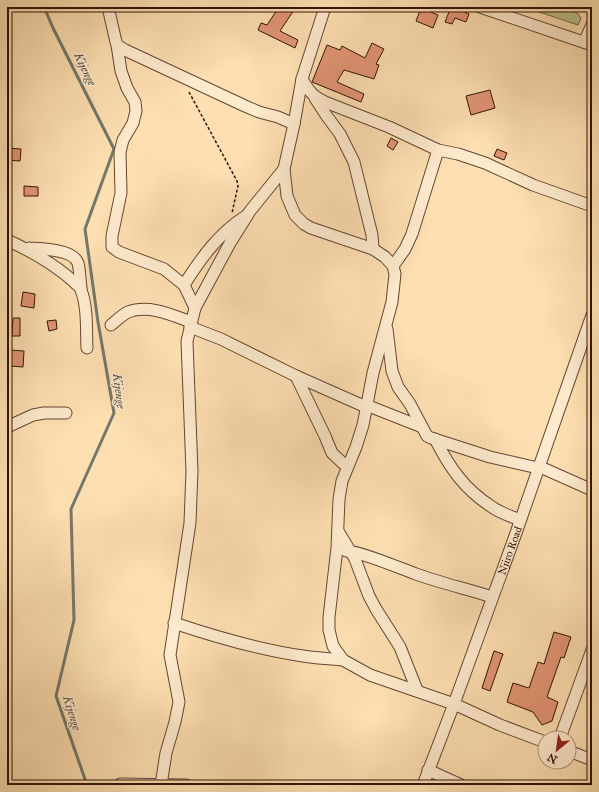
<svg xmlns="http://www.w3.org/2000/svg" width="599" height="792" font-family="'IM FELL Great Primer',serif">
	<rect width="100%" height="100%" fill="#fedfb2"/>
	<filter id="stains"><feTurbulence type="fractalNoise" baseFrequency=".005" numOctaves="4"/><feColorMatrix values="0 0 0 0 .2 0 0 0 0 .09 0 0 0 0 .02 0 0 0 .5 -.17"/></filter>
	<radialGradient id="worn" r=".72"><stop offset=".6" stop-color="#630" stop-opacity="0"/><stop offset="1" stop-color="#630" stop-opacity=".3"/></radialGradient>
	<polygon fill="#bfc28c" stroke="#786a49" points="524,7 566,7 578,14 581,18 578,25"/>
	<g fill="none" stroke-linecap="round" stroke-linejoin="round">
		<polyline stroke="#73786b" stroke-width="3" points="44,7 53,28 114,149 85,229 98,322 114,413 71,509 74,620 56,696 87,785"/>
	</g>
	<g fill="#e39575" stroke="#301306">
		<polygon points="279,7 296,7 280,31 298,40 295,48 258,30 261,23 267,25"/>
		<polygon points="451,7 469,14 466,22 455,18 452,24 445,22"/>
		<polygon points="421,8 438,15 433,28 416,21"/>
		<polygon points="372,43 384,49 376,64 379,65 374,79 344,70 337,82 364,94 361,102 312,82 327,45 340,50 342,46 365,58"/>
		<polygon points="490,90 495,108 471,115 466,96"/>
		<polygon points="391,138 398,142 393,150 387,146"/>
		<polygon points="7,148 21,149 20,161 7,160"/>
		<polygon points="497,149 507,153 504,160 494,156"/>
		<polygon points="24,186 38,187 38,196 24,196"/>
		<polygon points="23,292 35,294 34,308 21,306"/>
		<polygon points="13,318 20,318 20,336 12,336"/>
		<polygon points="56,320 57,329 49,331 47,321"/>
		<polygon points="10,350 24,351 23,367 10,366"/>
		<polygon points="554,632 571,637 564,658 561,657 547,697 558,702 552,721 542,725 533,712 507,702 513,683 529,688 538,662 544,664"/>
		<polygon points="494,651 503,654 490,691 482,688"/>
	</g>
	<g fill="none" stroke-linecap="round" stroke-linejoin="round">
		<defs>
			<g id="minor">
				<polyline points="108,7 116,42 117,45 125,50 245,106 259,112 278,117 294,124"/>
				<polyline points="325,7 302,79 294,124 284,169 287,196 295,215 304,224 311,228 373,249 385,257 393,266 395,274 392,302 373,373 363,425 356,447 342,481 339,499 337,548 329,617 329,630 333,646 343,660 370,675 454,704 500,725 545,742"/>
				<polyline points="480,7 592,45"/>
				<polyline points="584,42 592,25"/>
				<polyline points="117,45 121,71 127,88 135,102 136,111 133,123 123,140 120,152 121,193 112,236 112,247 119,252 164,269 184,285 195,308"/>
				<path d="M302 79C309 91 312 96 325 102L389 127 438 150 458 154 485 163 533 185 592 206"/>
				<polyline points="315,98 326,115 340,134 354,162 372,235 373,249"/>
				<path d="M7 240C31 251 53 263 73 281 75 284 80 286 81 290 88 308 86 330 87 348"/>
				<path d="M29 248C41 249 73 249 78 263 80 271 80 281 81 288"/>
				<polyline points="393,266 405,249 412,234 438,150"/>
				<path d="M184 285C201 258 219 233 246 216"/>
				<path d="M111 325C116 321 122 315 128 312 149 304 172 315 191 322"/>
				<polyline points="190,327 221,339 296,376 366,407"/>
				<polyline points="387,329 392,371 398,387 410,404 427,436 431,438 490,457 538,468"/>
				<polyline points="296,376 325,436 332,453 347,467"/>
				<polyline points="366,405 422,427"/>
				<polyline points="7,427 33,415 44,413 66,413"/>
				<path d="M435 439C450 468 464 489 492 507 500 513 511 516 520 520"/>
				<polyline points="538,466 592,490"/>
				<polyline points="338,531 355,559 369,596 376,609 400,647 417,690"/>
				<path d="M346 551C357 550 402 569 416 574 441 583 467 589 492 597"/>
				<path d="M174 623C216 637 260 650 303 656 316 658 330 659 343 660"/>
				<polyline points="560,738 592,650"/>
				<polyline points="569,751 592,760"/>
				<polyline points="428,770 461,785"/>
				<polyline points="120,784 186,785"/>
				<polyline points="161,785 166,753 175,722 179,702 170,655 190,523 192,471 187,341 195,308 230,243 250,211 284,169"/>
				<path id="s1" d="M423 785 454 704 516 533 592 315"/>
			</g>
		</defs>
		<use href="#minor" stroke="#644631" stroke-width="13"/>
		<polyline stroke="#301306" stroke-width="1.5" stroke-dasharray="3 2" stroke-linecap="butt" points="189,92 237,181 238,186 232,213"/>
		<use href="#minor" stroke="#feeacd" stroke-width="11"/>
	</g>
	<g text-anchor="middle" stroke-width="3" stroke-linejoin="round" paint-order="stroke">
		<g font-size="11" fill="#301306" stroke="#feeacd">
			<text dy="4" stroke="none"><textPath href="#s1" startOffset="250">Njiro Road</textPath></text>
		</g>
		<g font-size="12" font-style="italic" fill="#574e41" stroke="#feeacd">
			<text transform="translate(85 69) rotate(64)" y="4">Kijenge</text>
			<text transform="translate(119 391) rotate(83)" y="4">Kijenge</text>
			<text transform="translate(72 713) rotate(73)" y="4">Kijenge</text>
		</g>
	</g>
	<rect width="599" height="792" fill="none" stroke="#fedfb2" stroke-width="24"/>
	<rect x="8" y="8" width="583" height="776" fill="none" stroke="#301306" stroke-width="2"/>
	<rect x="12" y="12" width="575" height="768" fill="none" stroke="#301306"/>
	<g transform="translate(557 750) rotate(209)"><circle r="19" fill="#feeacd" stroke="#ac947d"/>
	<path d="M0-3L7 15L0 10L-7 15Z" fill="#8f2418"/>
	<text y="-6" font-size="11" font-weight="bold" text-anchor="middle" fill="#301306">N</text>
	</g>
	<rect width="100%" height="100%" filter="url(#stains)"/>
	<rect width="100%" height="100%" fill="url(#worn)"/>
</svg>
